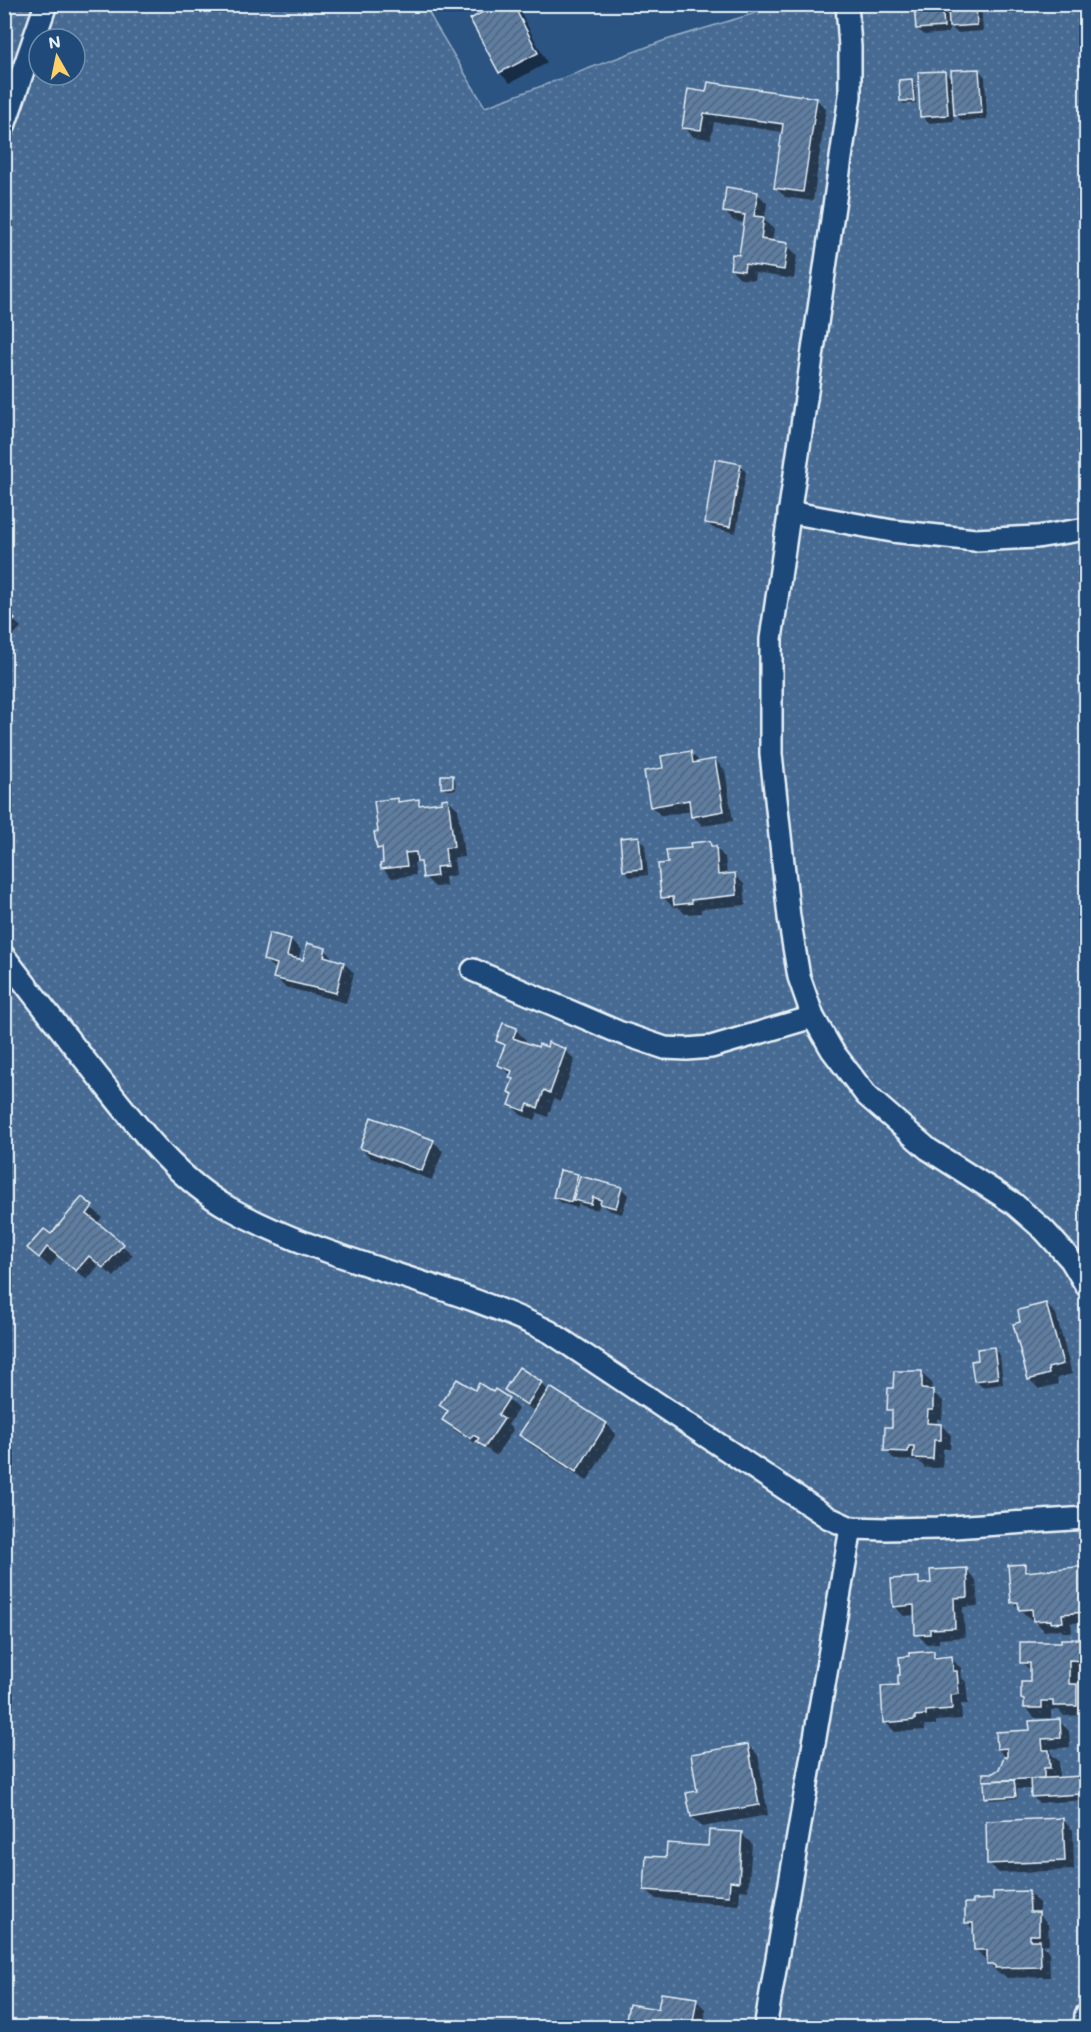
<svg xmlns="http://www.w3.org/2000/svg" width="1091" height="2032" font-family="Mali,sans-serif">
	<defs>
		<pattern id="grass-dots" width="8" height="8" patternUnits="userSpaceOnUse" patternTransform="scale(1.5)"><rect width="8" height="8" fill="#476b93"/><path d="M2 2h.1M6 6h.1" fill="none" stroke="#6281a3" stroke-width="1.8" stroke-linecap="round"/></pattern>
		<pattern id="building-hatch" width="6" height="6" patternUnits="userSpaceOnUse" patternTransform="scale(1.5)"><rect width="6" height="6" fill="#5d7da1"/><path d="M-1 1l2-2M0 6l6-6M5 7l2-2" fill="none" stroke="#53657a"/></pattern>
	</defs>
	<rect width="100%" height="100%" fill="#2b5482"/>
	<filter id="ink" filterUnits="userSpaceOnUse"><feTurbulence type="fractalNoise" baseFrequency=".0167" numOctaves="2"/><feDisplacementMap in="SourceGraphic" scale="12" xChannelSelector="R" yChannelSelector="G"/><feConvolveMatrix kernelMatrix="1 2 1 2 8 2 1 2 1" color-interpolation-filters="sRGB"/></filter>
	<g filter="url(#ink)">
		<path fill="url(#grass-dots)" stroke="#98aec6" stroke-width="1.5" fill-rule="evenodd" d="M5 5H425L435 24 485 107 663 41 782 5H1086V2027L5 2028ZM39 39H75V75H39Z"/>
		<g fill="#0007">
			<polygon points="513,4 519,10 547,63 510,83 500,73 472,20"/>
			<polygon points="916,4 981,4 983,31 957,33 949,25 949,33 924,35 917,29"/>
			<polygon points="979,70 985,77 987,119 962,121 953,112 954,121 928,123 922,116 945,72 953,80"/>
			<polygon points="912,81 915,84 916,103 904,104 901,101"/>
			<polygon points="708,94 816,99 826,109 813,201 785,197 775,187 783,132 714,122 711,139 694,137 684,127"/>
			<polygon points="757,193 767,203 765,220 774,229 772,242 787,245 797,255 794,279 755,273 754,280 741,279 731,269 740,257 745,223 734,221 724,211"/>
			<polygon points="740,465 746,472 736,533 713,528 706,522"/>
			<polygon points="4,612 21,627 4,645"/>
			<polygon points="691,753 701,763 715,760 725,770 733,821 703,826 693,816 692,811 661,816 651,806 665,769"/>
			<polygon points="452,776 455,779 456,790 446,790 443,787"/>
			<polygon points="447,799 458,809 464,857 454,858 456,875 445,877 446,886 435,887 425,877 423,866 419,862 414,863 416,875 392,878 382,868 385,865 384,854 378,848 380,833 397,800 401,803 418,801 424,806 444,804"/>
			<polygon points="638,838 645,844 648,875 630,877 624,870"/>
			<polygon points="710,842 725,857 727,875 734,874 744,884 746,905 701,909 701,913 685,914 678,907 673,907 663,897 669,864 692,849"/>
			<polygon points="291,940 301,950 298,960 304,962 325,949 335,961 344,963 354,973 346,1003 285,987 275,977 277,970 264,960"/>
			<polygon points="516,1030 526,1040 525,1044 538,1049 565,1050 575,1060 560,1102 554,1099 548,1117 538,1113 535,1120 521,1115 511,1105 514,1096 509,1092 514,1080 512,1076 499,1065 505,1048 498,1041"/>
			<polygon points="433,1141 443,1151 432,1180 371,1158 361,1148"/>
			<polygon points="561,1172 621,1188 628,1195 622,1214 608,1210 600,1203 598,1210 582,1206 579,1203 577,1208 561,1203 554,1197"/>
			<polygon points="82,1199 102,1217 97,1224 133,1255 114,1277 99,1265 87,1280 58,1256 50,1267 29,1248 51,1237"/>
			<polygon points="1046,1304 1056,1314 1072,1374 1057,1378 1058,1384 1039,1389 1029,1379 1022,1323"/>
			<polygon points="993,1349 1000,1355 1003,1384 982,1387 975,1380 980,1361"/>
			<polygon points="921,1373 932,1383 931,1391 943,1401 942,1420 937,1419 937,1425 941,1425 951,1435 950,1449 943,1449 942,1468 925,1468 919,1461 895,1460 885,1450 893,1428 894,1414 889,1409 895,1390"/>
			<polygon points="541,1383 549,1391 550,1389 607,1424 616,1434 587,1481 531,1445 521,1435 536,1412 512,1397 506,1390"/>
			<polygon points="475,1392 493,1394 508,1399 518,1409 508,1425 513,1430 496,1456 483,1446 482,1447 454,1430 444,1420 449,1413 441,1405"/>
			<polygon points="1024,1566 1031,1573 1086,1567 1086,1622 1071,1623 1072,1632 1063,1632 1060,1629 1044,1631 1034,1619 1030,1619 1012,1602"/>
			<polygon points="966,1570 976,1580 978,1606 963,1607 965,1637 939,1639 939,1643 927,1644 917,1634 916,1615 904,1616 894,1606 918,1579 925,1585 932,1585"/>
			<polygon points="1083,1641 1086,1644 1086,1670 1078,1670 1078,1687 1086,1695 1086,1715 1064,1716 1059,1710 1051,1710 1051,1718 1035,1718 1025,1707 1025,1702 1022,1699 1032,1683 1032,1672 1022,1662 1063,1644"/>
			<polygon points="933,1653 939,1659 951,1658 961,1668 962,1678 966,1682 968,1704 961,1704 962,1719 936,1721 936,1725 924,1725 925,1730 895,1732 885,1722 900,1686"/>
			<polygon points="1059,1721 1069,1731 1070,1747 1051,1749 1052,1755 1059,1761 1059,1779 1081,1778 1086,1783 1086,1800 1039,1803 1033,1797 1032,1789 1017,1789 1018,1798 989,1800 986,1797 985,1781 1000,1770 1008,1759 998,1749 1031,1731"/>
			<polygon points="748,1745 758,1755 768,1815 702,1827 692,1817 698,1792"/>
			<polygon points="1063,1820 1073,1830 1074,1870 999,1873 989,1863"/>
			<polygon points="742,1834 752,1844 748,1891 740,1890 739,1905 656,1899 646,1889 668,1859 709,1847"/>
			<polygon points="1029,1893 1039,1903 1039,1914 1048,1924 1049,1944 1042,1945 1049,1951 1050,1977 1006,1978 1003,1974 999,1974 989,1964 988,1960 986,1960 976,1950 975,1931 967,1923 995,1901"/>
			<polygon points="696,2000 706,2010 703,2028 632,2028 633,2024 628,2019"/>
		</g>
		<g fill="url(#building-hatch)" stroke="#e8f1f8" stroke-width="1.5">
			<polygon points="479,4 513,4 538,53 499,73 470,19 483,12"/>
			<polygon points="914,4 942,4 944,27 916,29"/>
			<polygon points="948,4 976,4 977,25 949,27"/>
			<polygon points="979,69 982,113 954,115 951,70"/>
			<polygon points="945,71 948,115 920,117 918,72"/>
			<polygon points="912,79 914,101 900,101 899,80"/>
			<polygon points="708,82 817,98 803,192 774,188 783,124 704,113 701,130 682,128 688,89 706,92"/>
			<polygon points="726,187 758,192 754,216 764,217 761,239 788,243 784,270 745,264 744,271 730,269 732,254 739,255 745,215 723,212"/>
			<polygon points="715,459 741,464 730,527 705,523"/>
			<polygon points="4,610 15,619 4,632"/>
			<polygon points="691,751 693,763 715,759 724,811 691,817 689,800 650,807 644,771 663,768 661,756"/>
			<polygon points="441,775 453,775 453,787 441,788"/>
			<polygon points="398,798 398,802 419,799 419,805 442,802 442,799 448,798 454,847 445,848 447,866 436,867 437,876 423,878 421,862 417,862 416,852 405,853 407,866 381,869 380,864 383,863 382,848 377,849 374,832 378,832 374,801"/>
			<polygon points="639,836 642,869 623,871 620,838"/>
			<polygon points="710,841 711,846 716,846 718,875 735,873 737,895 691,900 692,903 674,905 673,897 661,898 658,864 668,863 666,850 691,848 690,843"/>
			<polygon points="269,933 291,939 287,956 303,960 307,943 326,948 324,956 344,962 336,993 273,978 277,964 263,960"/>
			<polygon points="503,1023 517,1028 513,1038 538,1047 539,1044 547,1047 548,1042 566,1049 550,1093 544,1090 538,1108 528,1104 525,1111 509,1105 513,1094 508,1092 513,1079 509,1078 512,1071 497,1065 505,1045 496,1041"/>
			<polygon points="371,1117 434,1140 422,1171 360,1148"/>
			<polygon points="560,1170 578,1174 571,1202 553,1197"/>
			<polygon points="580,1176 622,1187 616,1208 600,1204 601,1200 593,1197 591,1204 573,1200"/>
			<polygon points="82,1197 93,1206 87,1214 124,1244 103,1268 89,1256 76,1271 47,1247 39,1258 27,1248 44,1229 51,1234"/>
			<polygon points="1046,1303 1063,1364 1048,1368 1049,1374 1028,1380 1013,1324 1020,1322 1018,1310"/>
			<polygon points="994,1347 998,1378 974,1381 971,1361 978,1360 977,1349"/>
			<polygon points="519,1367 542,1382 527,1405 504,1390"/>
			<polygon points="894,1371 922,1371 922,1389 933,1390 933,1410 928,1410 927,1423 941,1424 941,1440 934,1440 933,1459 913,1458 914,1446 909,1446 908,1452 884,1451 885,1427 892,1427 892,1410 887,1410 888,1388 893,1388"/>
			<polygon points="457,1379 475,1390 479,1383 493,1392 495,1389 509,1398 498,1415 504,1419 485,1447 476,1442 479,1438 473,1435 471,1439 442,1420 448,1411 439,1405"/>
			<polygon points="550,1387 607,1423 576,1472 519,1435"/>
			<polygon points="1025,1564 1025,1572 1086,1566 1086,1590 1084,1590 1086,1612 1062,1614 1063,1622 1051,1623 1051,1620 1033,1621 1032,1609 1019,1610 1018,1602 1011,1603 1008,1565"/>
			<polygon points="967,1568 968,1597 954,1598 955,1628 930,1629 930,1634 915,1635 914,1605 893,1607 891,1579 919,1577 919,1584 931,1583 930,1570"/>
			<polygon points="1061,1639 1084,1639 1084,1661 1069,1660 1069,1684 1077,1684 1077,1706 1053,1706 1053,1701 1042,1701 1042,1708 1024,1708 1024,1700 1021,1699 1021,1682 1030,1682 1030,1663 1020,1663 1020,1642 1061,1642"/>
			<polygon points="934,1651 934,1658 952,1656 953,1671 957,1671 959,1694 951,1695 952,1709 926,1711 926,1715 915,1716 915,1720 883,1723 881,1686 898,1685 898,1675 900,1675 899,1657 909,1656 909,1653"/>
			<polygon points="1060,1719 1061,1738 1042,1739 1043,1750 1049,1750 1050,1768 1044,1768 1044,1778 983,1781 983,1773 993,1773 999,1769 1004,1757 1007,1757 1007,1748 997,1749 996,1732 1030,1730 1029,1721"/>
			<polygon points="748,1744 759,1805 691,1817 686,1793 697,1791 691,1754"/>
			<polygon points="1081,1776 1082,1794 1031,1797 1030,1779"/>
			<polygon points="1014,1780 1016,1796 985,1798 984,1781"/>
			<polygon points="1063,1818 1065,1861 987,1864 986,1821"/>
			<polygon points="709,1830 742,1832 739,1882 730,1881 729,1896 644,1890 646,1856 666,1857 667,1843 708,1846"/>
			<polygon points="1029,1891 1030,1912 1039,1912 1039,1935 1030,1935 1030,1940 1040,1940 1041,1967 995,1968 995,1965 987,1965 987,1950 974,1950 973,1923 965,1923 965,1903 973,1903 973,1900 993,1899 993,1892"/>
			<polygon points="661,1993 697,1998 692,2028 631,2028 632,2020 626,2019 629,2004 658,2009"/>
		</g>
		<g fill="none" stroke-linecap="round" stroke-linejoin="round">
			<defs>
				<g id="minor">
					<polyline points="847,4 850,47 850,96 771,639 771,754 789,917 799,977 813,1017 832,1050 866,1095 928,1149 1013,1203 1044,1230 1071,1260 1086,1285"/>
					<polyline points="4,126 46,4"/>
					<polyline points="789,512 892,531 975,540 1037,537 1086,529"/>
					<path d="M4 956C34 996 65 1035 96 1074 135 1123 174 1177 229 1208 330 1264 447 1281 550 1332L829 1518 851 1528 886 1529 938 1528 1086 1518"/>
					<polyline points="473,970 618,1032 665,1048 687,1049 711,1047 813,1017"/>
					<polyline points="765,2028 851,1528"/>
					<polyline points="1085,2028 1086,2015"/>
				</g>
			</defs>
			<use href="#minor" stroke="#e8f1f8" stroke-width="26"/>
			<use href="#minor" stroke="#1f4a7a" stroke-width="21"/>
		</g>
	</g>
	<rect width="1091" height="2032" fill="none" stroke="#1f4a7a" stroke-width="24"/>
	<rect x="12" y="12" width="1067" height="2008" fill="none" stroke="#e8f1f8" stroke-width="2" filter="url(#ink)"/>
	<g transform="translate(57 57) rotate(351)"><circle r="28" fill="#1f4a7a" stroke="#6f8dac" stroke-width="1.5"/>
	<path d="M0-4.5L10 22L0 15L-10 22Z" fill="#ffd166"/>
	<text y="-9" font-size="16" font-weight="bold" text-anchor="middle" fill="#e8f1f8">N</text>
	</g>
</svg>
